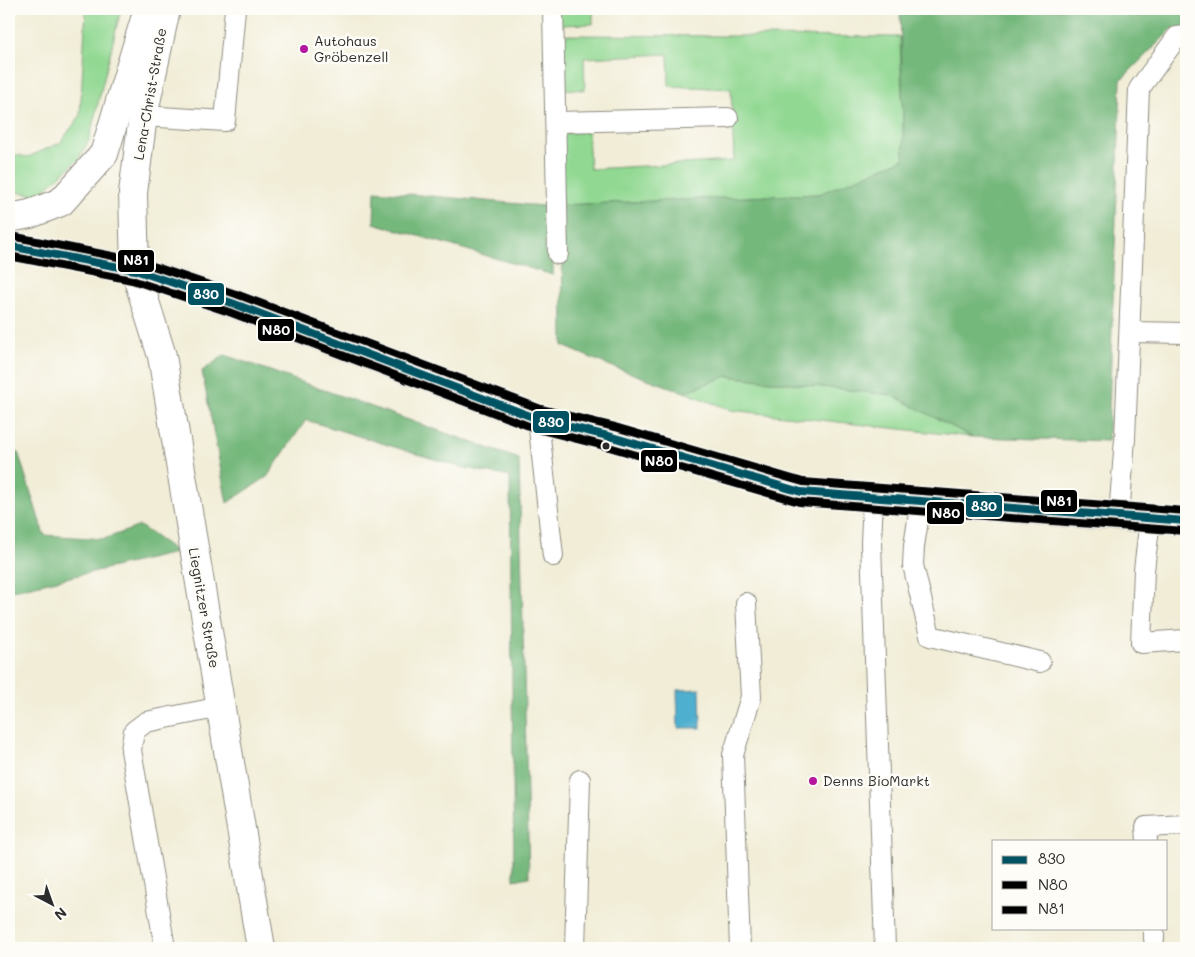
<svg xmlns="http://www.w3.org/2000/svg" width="1195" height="957" font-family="Mali,sans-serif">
	<rect width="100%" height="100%" fill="#fdfcf7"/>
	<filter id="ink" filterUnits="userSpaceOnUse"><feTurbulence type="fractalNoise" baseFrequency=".02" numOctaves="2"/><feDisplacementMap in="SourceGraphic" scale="10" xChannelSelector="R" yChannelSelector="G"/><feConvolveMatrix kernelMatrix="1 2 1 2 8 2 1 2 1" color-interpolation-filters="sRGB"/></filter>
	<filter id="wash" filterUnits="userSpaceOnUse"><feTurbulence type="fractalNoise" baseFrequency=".0096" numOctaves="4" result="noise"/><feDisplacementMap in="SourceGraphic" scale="20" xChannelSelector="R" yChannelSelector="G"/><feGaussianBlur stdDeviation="1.12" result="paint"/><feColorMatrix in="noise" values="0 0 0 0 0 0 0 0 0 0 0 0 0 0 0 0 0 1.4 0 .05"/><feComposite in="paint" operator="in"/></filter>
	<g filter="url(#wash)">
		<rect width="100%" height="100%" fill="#f1edd7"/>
		<g fill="#91d892" stroke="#5e825e">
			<polygon points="86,9 121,9 89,140 78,160 38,195 9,191 9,154 28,157 60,143 80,116"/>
			<polygon points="558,9 593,9 593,24 557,25"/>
			<polygon points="557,35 900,37 904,159 819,194 562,205 560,134 588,132 590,169 734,161 731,89 669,86 668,54 584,58 585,90 559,89"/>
			<polygon points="727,376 892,395 972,437 731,410 684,392"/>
		</g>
		<g fill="#74b87c" stroke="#507254">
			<polygon points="900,9 1186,9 1186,26 1172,29 1121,80 1108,441 972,437 892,395 727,376 684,392 608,365 563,346 562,205 819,194 904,159"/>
			<polygon points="375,191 554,207 553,275 374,223"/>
			<polygon points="225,355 519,459 529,877 514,880 510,477 460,467 306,420 267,477 227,503 202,371"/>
			<polygon points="18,452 44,535 104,539 140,526 173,549 175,553 9,591 9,455"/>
		</g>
		<polygon fill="#50afcf" stroke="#3e6d7d" points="700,689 701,728 678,728 677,690"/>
	</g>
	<g filter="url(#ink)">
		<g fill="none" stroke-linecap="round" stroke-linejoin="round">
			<defs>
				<g id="lane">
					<polyline points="553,9 558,254"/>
					<polyline points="143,116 225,121 235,9"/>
					<polyline points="556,122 728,118"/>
					<polyline points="1130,332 1186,333"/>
					<polyline points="538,419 553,556"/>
					<polyline points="873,498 871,543 885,948"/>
					<polyline points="921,501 914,546 913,565 930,636 1040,662"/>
					<polyline points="1119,516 1125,439 1139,89 1177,37 1186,36"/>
					<polyline points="1150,519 1144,570 1141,643 1186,640"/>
					<polyline points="1147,841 1146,827 1186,825"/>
					<polyline points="1154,928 1154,939"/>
					<polyline points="165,948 131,750 134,731 146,722 221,707"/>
					<polyline points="575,948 580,780"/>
					<polyline points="740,948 733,755 751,697 746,603"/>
				</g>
				<polyline id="street" points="135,270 162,356 261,948"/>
				<g id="secondary">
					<polyline points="9,218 30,214 61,202 104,154 148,9"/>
					<polyline points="9,246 135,270 232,303 538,419 612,437 801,492 1150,519 1186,521"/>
					<polyline points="135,270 133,193 143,116 166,9"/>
				</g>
			</defs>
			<use href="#lane" stroke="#8e8c81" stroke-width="22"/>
			<use href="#street" stroke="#8e8c81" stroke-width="30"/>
			<use href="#secondary" stroke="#8e8c81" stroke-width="30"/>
			<use href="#lane" stroke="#fff" stroke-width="20"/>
			<use href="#street" stroke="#fff" stroke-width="28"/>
			<use href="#secondary" stroke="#fff" stroke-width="28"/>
			<defs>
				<polyline id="bus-1" points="9,246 135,270 232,303 538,419 612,437 801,492 1186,521"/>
				<polyline id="bus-2" points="9,256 132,280 229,312 534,428 609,447 799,502 1185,531"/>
				<polyline id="bus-3" points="11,236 138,261 236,294 541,409 615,427 803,482 1186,511"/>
			</defs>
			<use href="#bus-1" stroke="#fdfcf7" stroke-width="11"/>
			<use href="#bus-2" stroke="#fdfcf7" stroke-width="11"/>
			<use href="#bus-3" stroke="#fdfcf7" stroke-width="11"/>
			<use href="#bus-1" stroke="#005262" stroke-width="8"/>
			<use href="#bus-2" stroke="#000" stroke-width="8"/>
			<use href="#bus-3" stroke="#000" stroke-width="8"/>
		</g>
	</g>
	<g fill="#b5179e" stroke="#fdfcf7" stroke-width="2">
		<circle cx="304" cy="49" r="5"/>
		<circle cx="813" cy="781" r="5"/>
	</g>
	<circle fill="#2b2b2b" stroke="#fdfcf7" stroke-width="2" cx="606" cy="446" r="4.5"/>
	<g text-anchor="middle" stroke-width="5" stroke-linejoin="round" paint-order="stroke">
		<g font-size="14" fill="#2b2b2b" stroke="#fdfcf7" text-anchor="start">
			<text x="314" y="46">Autohaus<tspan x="314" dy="16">Gröbenzell</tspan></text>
			<text x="823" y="786">Denns BioMarkt</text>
		</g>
		<g font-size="14" fill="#2b2b2b" stroke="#fdfcf7">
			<text transform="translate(150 94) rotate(-80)" y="5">Lena-Christ-Straße</text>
			<text transform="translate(204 608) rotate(80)" y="5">Liegnitzer Straße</text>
		</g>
	</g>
	<g stroke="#fdfcf7" stroke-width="2">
		<rect x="117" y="249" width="38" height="24" rx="5" fill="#000"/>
		<rect x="187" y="282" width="38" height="24" rx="5" fill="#005262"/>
		<rect x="257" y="318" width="38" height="24" rx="5" fill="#000"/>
		<rect x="532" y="410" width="38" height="24" rx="5" fill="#005262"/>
		<rect x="640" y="449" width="38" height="24" rx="5" fill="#000"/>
		<rect x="1040" y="489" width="38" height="24" rx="5" fill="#000"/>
		<rect x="965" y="494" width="38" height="24" rx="5" fill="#005262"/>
		<rect x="926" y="501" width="39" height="24" rx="5" fill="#000"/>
	</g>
	<g font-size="14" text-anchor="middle" font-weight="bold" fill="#fff">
		<text x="136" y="265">N81</text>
		<text x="206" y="299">830</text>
		<text x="276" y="335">N80</text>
		<text x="551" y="427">830</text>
		<text x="659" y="466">N80</text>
		<text x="1059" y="506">N81</text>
		<text x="984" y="511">830</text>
		<text x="946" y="518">N80</text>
	</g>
	<rect width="1195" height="957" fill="none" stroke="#fdfcf7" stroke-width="30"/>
	<rect x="992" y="840" width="175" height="90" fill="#fdfcf7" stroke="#a9a8a5"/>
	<rect x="1002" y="856" width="25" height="8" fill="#005262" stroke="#a9a8a5"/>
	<text x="1038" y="864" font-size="15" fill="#2b2b2b">830</text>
	<rect x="1002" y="881" width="25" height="8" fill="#000000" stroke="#a9a8a5"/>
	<text x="1038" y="890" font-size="15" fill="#2b2b2b">N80</text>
	<rect x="1002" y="906" width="25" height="8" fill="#000000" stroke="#a9a8a5"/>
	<text x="1038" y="914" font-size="15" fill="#2b2b2b">N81</text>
	<g transform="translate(52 904) rotate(139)" stroke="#fdfcf7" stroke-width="4" paint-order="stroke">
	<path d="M0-4L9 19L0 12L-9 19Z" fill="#2b2b2b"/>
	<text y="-8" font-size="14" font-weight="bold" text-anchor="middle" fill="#2b2b2b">N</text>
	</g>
</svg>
